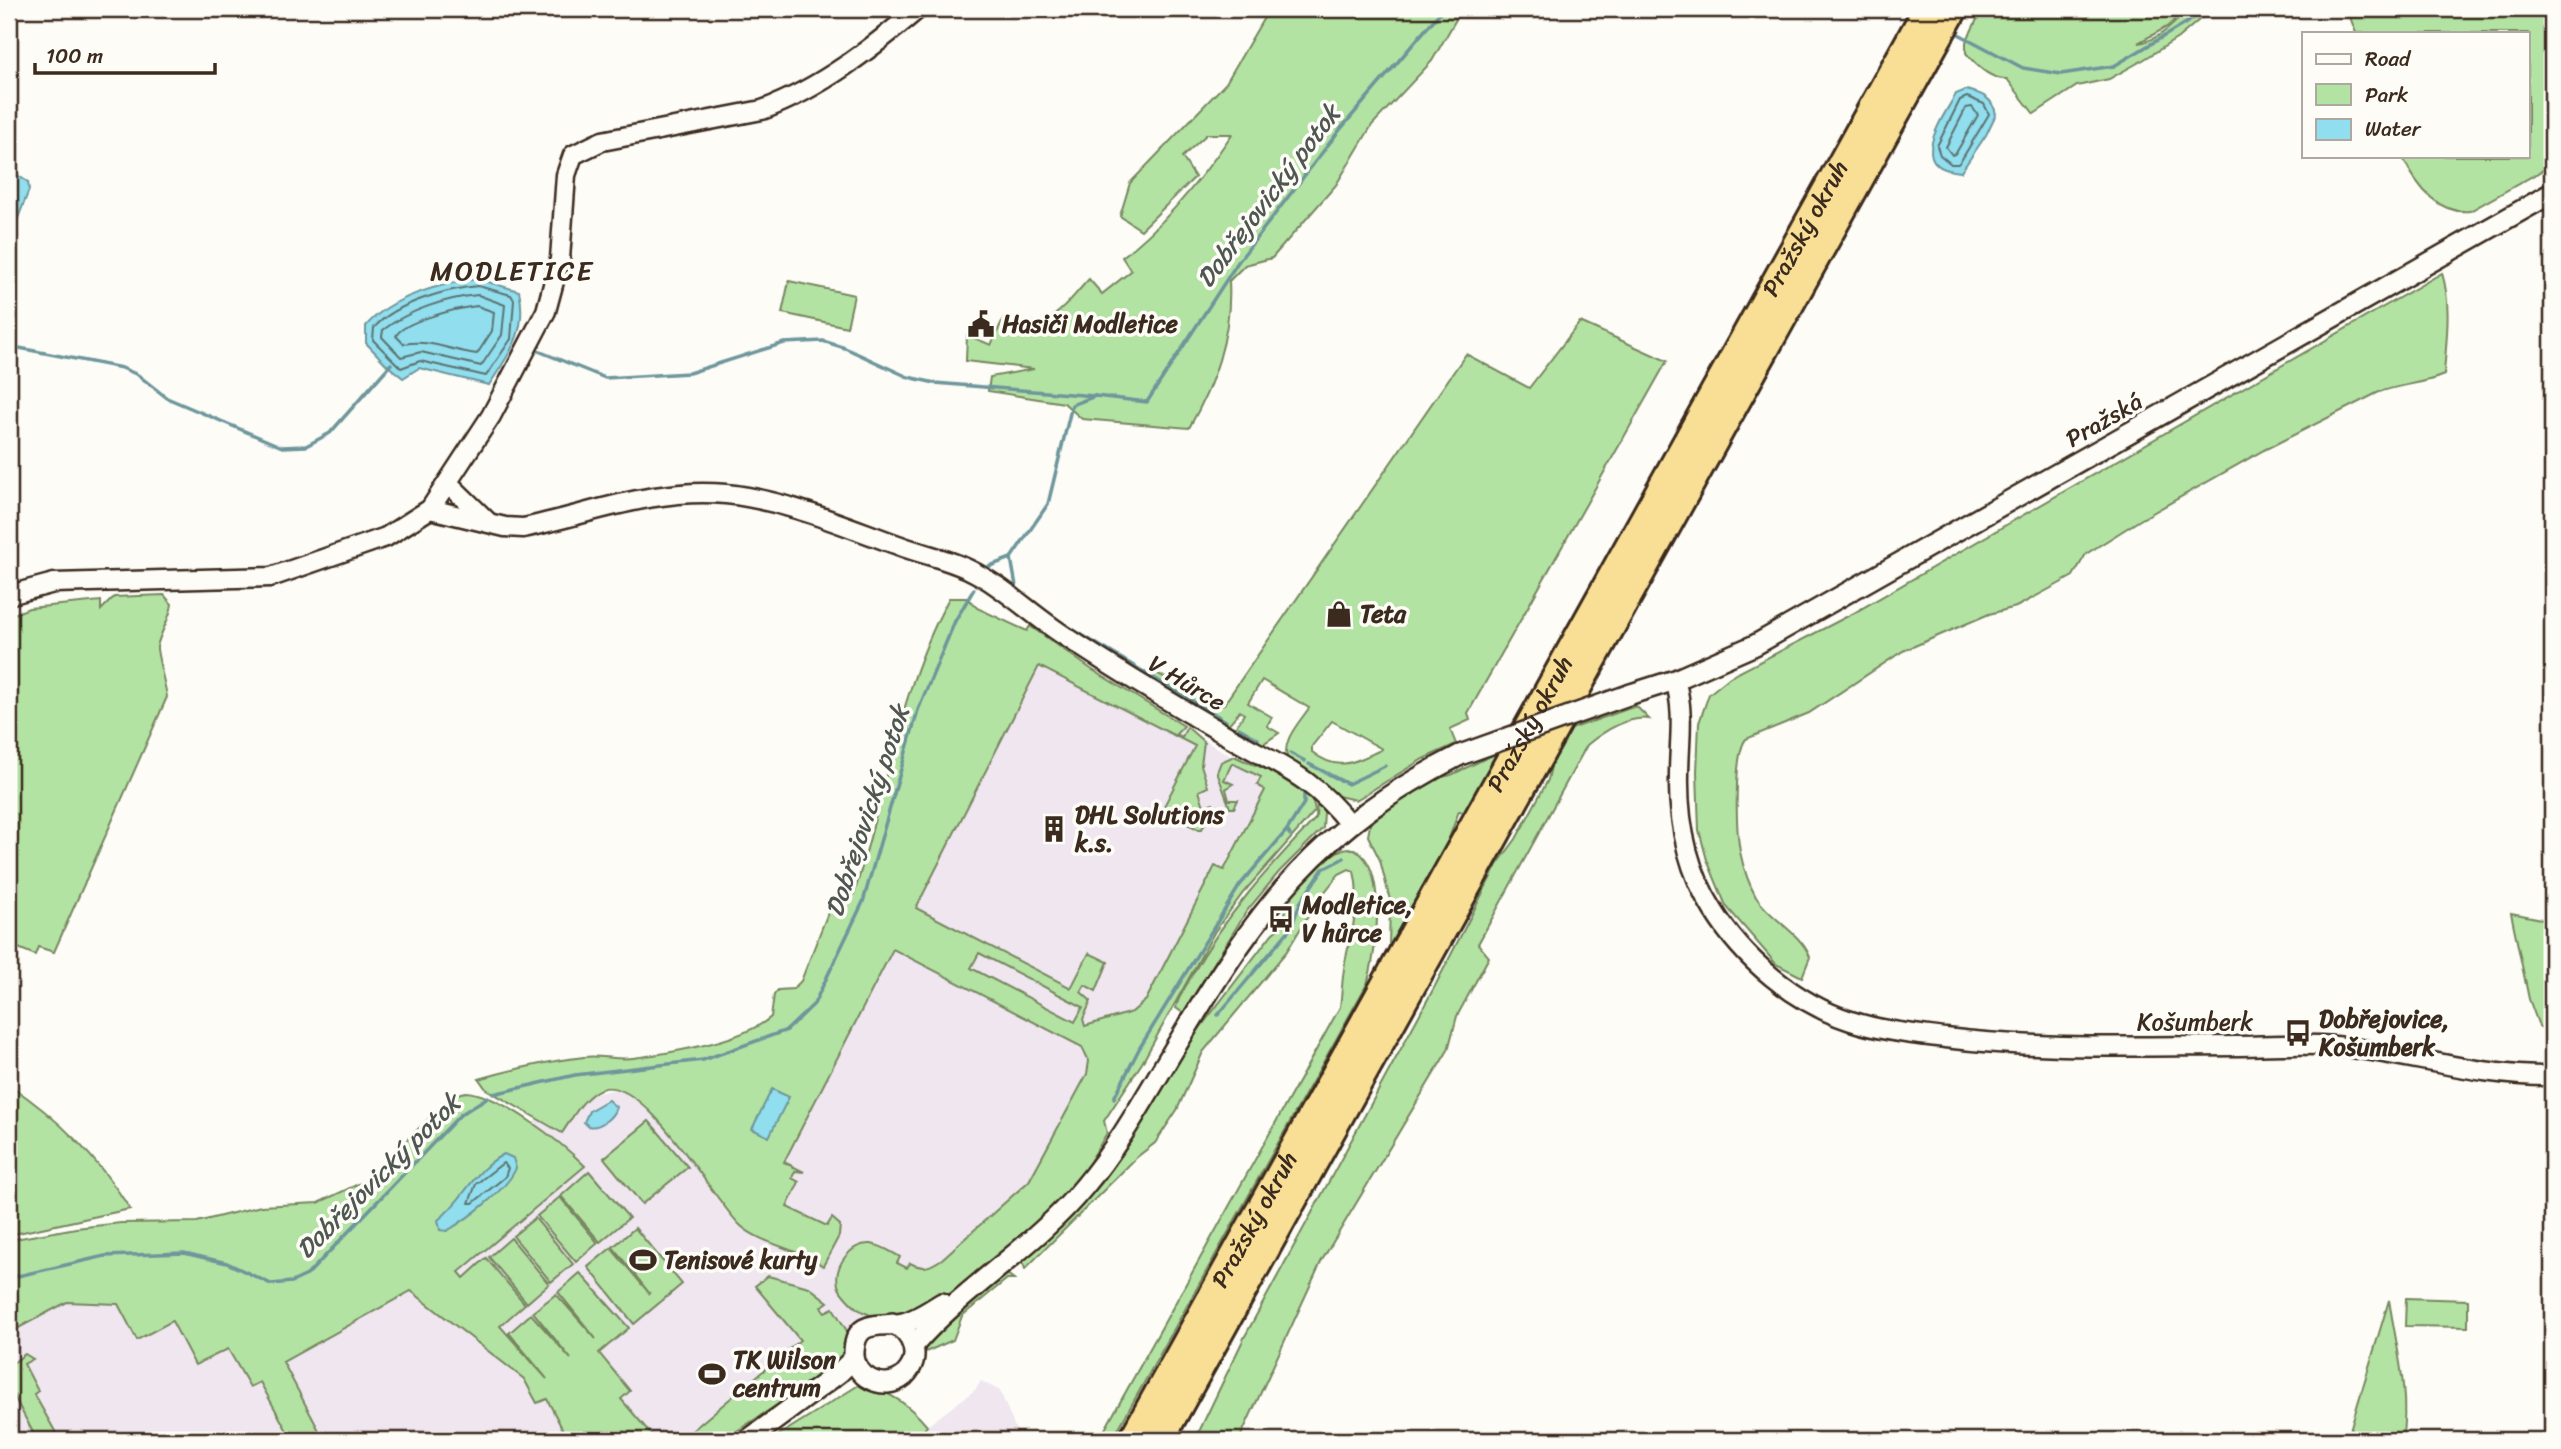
<svg xmlns="http://www.w3.org/2000/svg" width="2561" height="1449" font-family="Sriracha,sans-serif">
	<rect width="100%" height="100%" fill="#fdfcf7"/>
	<filter id="ink" filterUnits="userSpaceOnUse"><feTurbulence type="fractalNoise" baseFrequency=".0143" numOctaves="2"/><feDisplacementMap in="SourceGraphic" scale="14" xChannelSelector="R" yChannelSelector="G"/><feConvolveMatrix kernelMatrix="1 2 1 2 8 2 1 2 1" color-interpolation-filters="sRGB"/></filter>
	<g filter="url(#ink)">
		<g fill="#efe6f0">
			<polygon points="1031,639 1308,801 1242,877 1125,1067 1081,1165 915,1307 716,1440 9,1440 9,1304 62,1285 291,1324 558,1102 775,1054"/>
			<polygon points="981,1381 1000,1391 1020,1440 916,1440 927,1426 975,1390"/>
		</g>
		<g fill="#b3e3a3" stroke="#778660" stroke-width="2" fill-rule="evenodd">
			<path d="M1269 9H1462L1432 61 1372 125 1336 185 1272 258 1245 265 1229 281C1232 333 1215 383 1189 428L1082 419 1064 403 988 391 990 377 1034 369 966 361 967 335 991 345 1004 317C1049 335 1061 309 1089 279L1102 294 1131 271 1122 257C1165 225 1202 178 1232 134H1207L1182 157 1195 177 1141 230 1120 216 1130 183 1226 83Z"/>
			<path d="M1982 9H2186L2167 27 2138 43C2158 41 2175 23 2189 9H2212L2178 38 2143 60 2109 79 2077 86 2034 114 2007 79C1991 80 1975 64 1966 53V42Z"/>
			<path d="M2347 9H2552V165L2470 211C2436 215 2415 183 2402 156H2528V33H2356Z"/>
			<path d="M2442 273C2452 306 2446 341 2444 375 2421 385 2399 384 2377 393L2264 450 2140 520 2086 554 2073 576 2055 586 2016 607 1989 614 1903 651 1809 713 1746 739C1733 755 1736 835 1741 856 1744 870 1749 884 1756 897 1771 920 1800 932 1810 957L1802 977 1776 964 1726 906 1707 860 1699 830 1697 772 1699 723 1709 694 1730 677 1852 614Z"/>
			<polygon points="789,281 854,295 847,327 782,313"/>
			<path d="M1580 322 1667 361 1468 713 1470 720 1450 729 1456 744 1423 759 1356 800 1338 796 1288 759C1280 742 1299 723 1309 708L1262 680 1248 703 1272 717 1267 726 1279 733 1263 744 1237 732 1235 728 1244 714 1240 711 1227 726 1145 680 1153 671 1215 705 1224 704 1466 354 1529 388ZM1332 721 1382 749 1381 750C1353 762 1339 773 1312 752V746Z"/>
			<path d="M164 595 172 604C170 620 160 632 157 647 156 652 166 687 167 697L54 952 38 947 35 955 9 944V616L29 608 101 601V610L114 597Z"/>
			<path d="M949 598H968L977 608 1027 631 1030 626 1091 669 1184 726 1176 734 1182 737 1187 727 1204 742 1201 765 1208 787 1199 791 1204 806 1213 803 1214 813 1206 809 1198 819 1205 823 1202 829H1198L1161 812 1195 746 1039 666 916 908 1071 988 1089 953 1108 962 1096 991 1085 985 1081 992 1091 1001 1083 1019 1085 1026 1132 1012 1146 1000 1215 866 1224 870 1265 790 1257 785 1261 777 1232 763 1224 780 1233 784 1226 789 1229 800H1238L1234 808H1230L1217 772 1221 762 1234 756C1259 769 1312 779 1315 811L1243 893 1215 931 1142 1063 1104 1121 1107 1133C1097 1149 1088 1167 1076 1182 1045 1224 959 1294 912 1316 895 1323 864 1317 852 1304 848 1300 842 1294 839 1288 831 1268 851 1242 871 1244 881 1245 891 1252 900 1257L897 1263 907 1268 910 1263C924 1270 930 1267 942 1259L1029 1181 1087 1074 1089 1061 1082 1047 893 949 784 1162 804 1172 795 1171 792 1178 799 1182 787 1207 827 1226 832 1218 840 1225 839 1236 823 1266C799 1249 761 1244 741 1226 712 1199 644 1073 601 1089 583 1096 572 1119 562 1133L486 1089 479 1079C514 1069 548 1061 584 1057 600 1055 617 1060 633 1058 670 1053 743 1041 771 1017L774 995 778 990 793 989 801 981 833 900 854 894C885 795 899 690 949 598ZM979 953 1083 1007 1075 1022 971 968Z"/>
			<path d="M1636 706 1649 719C1628 716 1603 732 1587 745L1478 944 1489 957 1457 1016 1448 1050 1321 1262 1239 1440H1195L1244 1338 1435 986 1497 865 1516 839 1548 780 1551 766 1571 729Z"/>
			<polygon points="1497,753 1466,813 1459,811 1444,852 1389,949 1390,900 1380,860 1368,836 1370,825 1378,816 1429,780 1451,775"/>
			<path d="M1317 799 1324 812 1323 828 1279 872 1246 912 1183 1013 1176 1008C1177 998 1187 985 1192 975 1225 916 1269 867 1316 818Z"/>
			<path d="M1348 848C1391 856 1376 956 1367 984L1112 1440H1099L1340 1007C1342 993 1342 978 1345 963 1351 930 1362 905 1354 871L1349 869 1339 874 1316 903 1287 951 1203 1052 1177 1110 1155 1143 1137 1157 1025 1269 1022 1260 1272 934 1283 924C1285 919 1285 913 1286 908 1293 889 1328 851 1348 848Z"/>
			<polygon points="2511,913 2552,921 2552,1035 2539,1026 2529,999"/>
			<path d="M9 1085C59 1118 98 1158 130 1209L9 1235Z"/>
			<path d="M466 1092C500 1094 561 1142 585 1166L459 1272 464 1278 486 1258 525 1304 500 1326 547 1379 509 1333 531 1314 571 1359 533 1312 556 1294 596 1339 558 1292 580 1273 629 1328 599 1353 630 1391 621 1399 656 1440H568L547 1399 537 1403 524 1379 411 1291 283 1362 324 1440H292L260 1382 250 1387 228 1349 195 1365 172 1321 137 1340 118 1304 67 1302 9 1333V1240L76 1228 121 1223 197 1222 261 1206 318 1203 365 1181 453 1095Z"/>
			<polygon points="649,1121 688,1167 642,1204 604,1158"/>
			<polygon points="589,1171 629,1218 600,1242 561,1196"/>
			<polygon points="560,1197 598,1243 576,1262 537,1216"/>
			<polygon points="535,1218 573,1264 551,1282 513,1236"/>
			<polygon points="635,1228 682,1284 634,1324 588,1267 611,1248 650,1294 613,1247"/>
			<polygon points="511,1238 549,1284 527,1303 489,1257"/>
			<polygon points="1007,1274 1014,1279 1007,1279 962,1316 953,1340 921,1354 923,1340"/>
			<polygon points="768,1276 809,1287 828,1302 821,1307 825,1312 833,1308 850,1336 843,1362 723,1440 681,1440 800,1340 755,1286"/>
			<polygon points="2406,1298 2468,1300 2468,1327 2405,1326"/>
			<path d="M2389 1300C2396 1345 2410 1395 2402 1440H2347Z"/>
			<polygon points="25,1354 33,1359 24,1364 38,1391 34,1394 60,1440 37,1440 9,1387 9,1366"/>
			<path d="M862 1383C890 1393 908 1403 927 1426L916 1440H771Z"/>
		</g>
		<g fill="#90deee" stroke="#6e969b" stroke-width="2">
			<path d="M1966 90C1981 93 1993 98 1996 114L1986 135 1961 172C1905 169 1942 119 1956 94Z"/>
			<polygon points="9,170 28,182 29,190 9,241"/>
			<path d="M478 279 519 291C528 331 510 353 489 385L419 368 403 378 388 366 366 343V326C390 297 441 283 478 279Z"/>
			<polygon points="772,1089 789,1097 769,1137 752,1129"/>
			<path d="M608 1100 616 1107C613 1118 599 1129 588 1126L584 1122 589 1111Z"/>
			<path d="M504 1154 513 1158 516 1168C508 1189 467 1219 447 1231L440 1230 438 1220C464 1200 473 1170 504 1154Z"/>
		</g>
		<g fill="none" stroke-linecap="round" stroke-linejoin="round">
			<g stroke="#5d7271" stroke-width="2">
				<polygon points="1967,97 1984,104 1989,114 1962,159 1958,164 1951,164 1940,155 1937,146 1960,100"/>
				<polygon points="1972,107 1978,115 1956,153 1952,155 1946,147 1966,108"/>
				<path d="M478 286 511 295 514 300 511 339 486 376 420 361 401 368 373 340 374 328C395 303 447 289 478 286Z"/>
				<path d="M478 295 505 305 502 335 481 366 421 352 401 357 382 337 383 330C409 310 446 298 478 295Z"/>
				<path d="M477 306 494 312 492 331 477 354C451 351 431 339 404 344L396 336C403 321 459 308 477 306Z"/>
				<polygon points="503,1163 508,1168 505,1177 473,1203 469,1203 476,1184"/>
			</g>
			<g stroke="#6e969b" stroke-width="3.5">
				<polyline points="1896,9 1914,15"/>
				<polyline points="1953,31 2023,68 2061,74 2114,66 2191,20 2202,9"/>
				<polyline points="9,346 122,368 138,375 167,398 282,447 306,446 330,433 391,364"/>
				<polyline points="531,348 605,378 689,373 784,343 823,341 845,348 908,377 935,383 1095,396"/>
				<polyline points="1011,558 1016,586"/>
				<polyline points="987,567 1011,558 1048,504 1072,405 1095,396 1147,402 1238,262 1338,132 1443,9"/>
				<polyline points="1065,625 1226,721"/>
				<polyline points="1239,728 1258,739"/>
				<polyline points="1290,753 1305,761"/>
				<polyline points="1309,764 1348,784 1385,766"/>
				<polyline points="1290,835 1287,830 1304,803 1304,793"/>
				<polyline points="1218,1015 1291,928 1300,903 1323,869 1344,858"/>
				<polyline points="493,1094 575,1075 703,1060 787,1030 814,1004 863,902 918,710 955,621 974,589"/>
				<polyline points="1114,1098 1139,1049 1240,885 1287,830"/>
				<polyline points="9,1278 105,1256 184,1253 227,1263 271,1284 292,1282 307,1275 460,1115 488,1097"/>
			</g>
			<defs>
				<g id="tertiary">
					<polyline points="449,484 487,521"/>
					<path d="M430 509 505 527 523 528C591 514 655 487 726 494 785 500 842 525 898 545 921 554 945 558 968 569 1004 586 1034 617 1068 638 1119 672 1173 704 1226 735 1277 765 1311 775 1349 824"/>
					<path d="M9 595 54 583 271 577 386 537 430 509 491 416 546 311 560 259 566 175 573 155 602 141 762 110C820 89 872 48 918 9"/>
					<path d="M1675 680C1685 712 1679 742 1679 775 1678 823 1687 869 1713 910 1743 959 1795 1003 1851 1021 1881 1031 1914 1034 1945 1038 2043 1050 2141 1046 2239 1046 2270 1046 2303 1043 2335 1046 2408 1053 2477 1077 2552 1076"/>
				</g>
				<g id="secondary">
					<polyline points="1631,694 1675,680 1755,645 2552,193"/>
					<path d="M892 1323C913 1333 923 1358 904 1376 884 1393 852 1377 854 1351 856 1317 882 1328 903 1323 917 1320 930 1310 942 1303"/>
					<path d="M914 1345C964 1287 1034 1248 1084 1187 1121 1143 1149 1090 1179 1041 1259 907 1318 827 1460 755"/>
					<polyline points="748,1440 840,1372 854,1358"/>
				</g>
				<g id="motorway">
					<path id="s1" d="M1132 1440 1927 9"/>
					<polyline points="1160,1440 1954,9"/>
				</g>
			</defs>
			<use href="#tertiary" stroke="#3b2a1e" stroke-width="23"/>
			<use href="#secondary" stroke="#3b2a1e" stroke-width="24"/>
			<use href="#motorway" stroke="#3b2a1e" stroke-width="32"/>
			<use href="#tertiary" stroke="#fdfcf7" stroke-width="18"/>
			<use href="#secondary" stroke="#fdfcf7" stroke-width="19"/>
			<use href="#motorway" stroke="#f9df96" stroke-width="26"/>
			<defs>
				<polyline id="secondary-bridge" points="1460,755 1631,694"/>
			</defs>
			<use href="#secondary-bridge" stroke="#3b2a1e" stroke-width="24" stroke-linecap="butt"/>
			<use href="#secondary-bridge" stroke="#fdfcf7" stroke-width="19"/>
		</g>
	</g>
	<defs>
		<symbol id="civic-bare" viewBox="-9 -9 18 18"><path d="M-.6-6.5H3V-4.5H.6V-3L4-1V1h2V6H-6V1h2V-1L-.6-3ZM-1.2 2.5V6h2.4V2.5Z" fill="#3b2a1e" stroke="#fdfcf7" stroke-width="2.5" paint-order="stroke"/></symbol>
		<symbol id="shop-bare" viewBox="-9 -9 18 18"><path d="M-5-2.5h2.3a2.7 3.5 0 0 1 5.4 0H5L5.5 6h-11ZM-1.5-2.5h3a1.5 2.3 0 0 0-3 0Z" fill="#3b2a1e" stroke="#fdfcf7" stroke-width="2.5" paint-order="stroke"/></symbol>
		<symbol id="building-bare" viewBox="-9 -9 18 18"><path d="M-4-6H4V6H1V3H-1V6H-4ZM-2.5-4.3h1.7v1.8h-1.7ZM.8-4.3h1.7v1.8H.8ZM-2.5-1h1.7V.8h-1.7ZM.8-1h1.7V.8H.8Z" fill="#3b2a1e" stroke="#fdfcf7" stroke-width="2.5" paint-order="stroke"/></symbol>
		<symbol id="bus-bare" viewBox="-9 -9 18 18"><path d="M-5-6H5V4H4V6H2V4H-2V6H-4V4H-5ZM-3.5-4V0h7V-4ZM-3.5 1.2v1.5H-2V1.2ZM2 1.2v1.5H3.5V1.2Z" fill="#3b2a1e" stroke="#fdfcf7" stroke-width="2.5" paint-order="stroke"/></symbol>
		<symbol id="stadium-bare" viewBox="-9 -9 18 18"><path d="M0-5a6.5 5 0 1 0 0 10a6.5 5 0 1 0 0-10ZM-3.5-1.8h7v3.6h-7Z" fill="#3b2a1e" stroke="#fdfcf7" stroke-width="2.5" paint-order="stroke"/></symbol>
	</defs>
	<g fill-rule="evenodd">
		<use href="#civic-bare" x="962" y="305" width="38" height="38"/>
		<use href="#shop-bare" x="1320" y="595" width="38" height="38"/>
		<use href="#building-bare" x="1035" y="810" width="38" height="38"/>
		<use href="#bus-bare" x="1262" y="900" width="38" height="38"/>
		<use href="#bus-bare" x="2279" y="1014" width="38" height="38"/>
		<use href="#stadium-bare" x="624" y="1241" width="38" height="38"/>
		<use href="#stadium-bare" x="693" y="1355" width="38" height="38"/>
	</g>
	<g text-anchor="middle" stroke-width="7" stroke-linejoin="round" paint-order="stroke">
		<g font-size="24" fill="#3b2a1e" stroke="#fdfcf7">
			<text dy="8" stroke="none"><textPath href="#s1" startOffset="1386">Pražský okruh</textPath></text>
			<text transform="translate(2104 420) rotate(-30)" y="8">Pražská</text>
			<text transform="translate(1187 683) rotate(31)" y="8">V Hůrce</text>
			<text dy="8" stroke="none"><textPath href="#s1" startOffset="819">Pražský okruh</textPath></text>
			<text x="2195" y="1030">Košumberk</text>
			<text dy="8" stroke="none"><textPath href="#s1" startOffset="252">Pražský okruh</textPath></text>
		</g>
		<g font-size="24" font-weight="bold" fill="#3b2a1e" stroke="#fdfcf7" text-anchor="start">
			<text x="1002" y="332">Hasiči Modletice</text>
			<text x="1360" y="622">Teta</text>
			<text x="1075" y="823">DHL Solutions<tspan x="1075" dy="28">k.s.</tspan></text>
			<text x="1302" y="913">Modletice,<tspan x="1302" dy="28">V hůrce</tspan></text>
			<text x="2319" y="1027">Dobřejovice,<tspan x="2319" dy="28">Košumberk</tspan></text>
			<text x="664" y="1268">Tenisové kurty</text>
			<text x="733" y="1368">TK Wilson<tspan x="733" dy="28">centrum</tspan></text>
		</g>
		<g font-size="26" font-style="italic" fill="#505752" stroke="#fdfcf7">
			<text transform="translate(1268 196) rotate(-53)" y="9">Dobřejovický potok</text>
			<text transform="translate(867 811) rotate(-72)" y="9">Dobřejovický potok</text>
			<text transform="translate(378 1176) rotate(-45)" y="9">Dobřejovický potok</text>
		</g>
		<g font-size="28" letter-spacing="2" fill="#3b2a1e" stroke="#fdfcf7">
			<text x="512" y="280">MODLETICE</text>
		</g>
	</g>
	<rect width="2561" height="1449" fill="none" stroke="#fdfcf7" stroke-width="35"/>
	<rect x="18" y="18" width="2526" height="1414" fill="none" stroke="#3b2a1e" stroke-width="2.5" filter="url(#ink)"/>
	<rect x="2302" y="32" width="228" height="126" fill="#fdfcf7" stroke="#afa8a0" stroke-width="2"/>
	<rect x="2316" y="54" width="35" height="10" fill="#fdfcf7" stroke="#afa8a0" stroke-width="2"/>
	<text x="2365" y="66" font-size="21" fill="#3b2a1e">Road</text>
	<rect x="2316" y="84" width="35" height="21" fill="#b3e3a3" stroke="#afa8a0" stroke-width="2"/>
	<text x="2365" y="102" font-size="21" fill="#3b2a1e">Park</text>
	<rect x="2316" y="119" width="35" height="21" fill="#90deee" stroke="#afa8a0" stroke-width="2"/>
	<text x="2365" y="136" font-size="21" fill="#3b2a1e">Water</text>
	<path d="M35 63v10h180v-10" fill="none" stroke="#3b2a1e" stroke-width="3.5"/>
	<text x="46" y="63" font-size="21" fill="#3b2a1e" stroke="#fdfcf7" stroke-width="5" paint-order="stroke">100 m</text>
</svg>
